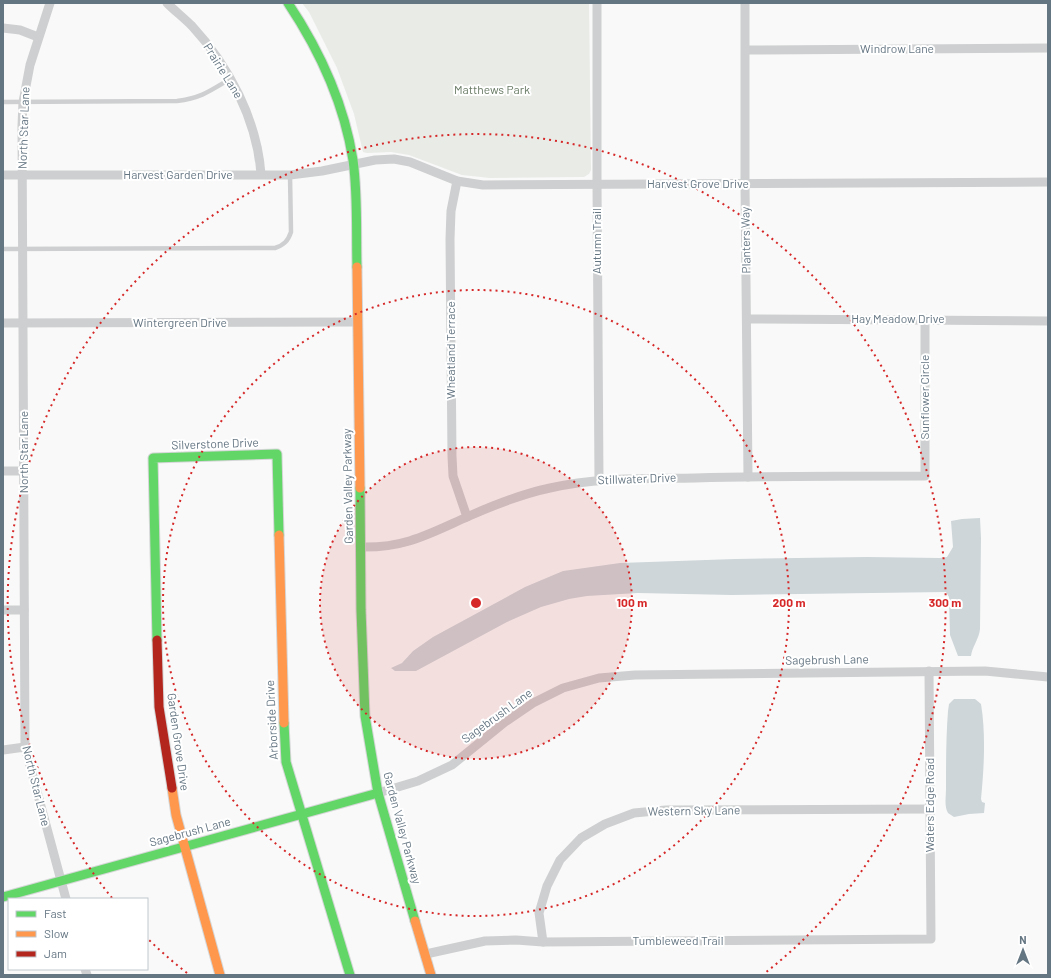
<svg xmlns="http://www.w3.org/2000/svg" width="1051" height="978" font-family="Barlow,sans-serif">
	<rect width="100%" height="100%" fill="#f9f9f9"/>
	<polygon fill="#e8ebe6" points="302,3 589,3 591,170 589,174 584,177 490,178 462,175 409,155 391,152 367,153 363,152 354,114 337,68 309,12"/>
	<g fill="#ced6d9">
		<path d="M980 518 981 538 980 629C979 639 972 647 971 656H958L950 635 949 597 946 592 732 595 638 593 587 596 569 599 541 607 507 622 416 671H395L391 668 402 663 413 651 433 637 525 587 563 571 620 563 735 559 867 557 940 558 947 557 953 547 951 521 962 519Z"/>
		<path d="M954 699H975L981 704C986 734 984 769 981 799L982 802 985 803 984 813 969 814 954 817 948 813C944 806 946 797 946 789 946 763 946 737 948 711L949 704Z"/>
	</g>
	<g fill="none" stroke-linecap="round" stroke-linejoin="round">
		<defs>
			<g id="fast">
				<path d="M288 3C320 51 344 103 353 160 358 196 356 232 357 267"/>
				<polyline points="360,488 361,610 365,716 378,793 415,921"/>
				<polyline points="157,640 153,458 277,454 279,535"/>
				<polyline points="284,723 286,762 350,975"/>
				<polyline points="3,897 378,793"/>
			</g>
			<g id="slow">
				<polyline points="357,267 360,488"/>
				<polyline points="279,535 284,723"/>
				<polyline points="172,788 176,815 220,975"/>
				<polyline points="415,921 431,975"/>
			</g>
			<polyline id="jam" points="157,640 159,707 172,788"/>
		</defs>
		<use href="#fast" stroke="#d5d6d7" stroke-width="11"/>
		<use href="#slow" stroke="#d5d6d7" stroke-width="11"/>
		<use href="#jam" stroke="#d5d6d7" stroke-width="11"/>
		<g stroke="#cecfd0" stroke-width="4.5">
			<path d="M3 102 177 101C201 98 210 91 230 79"/>
			<path d="M3 249 275 248C284 245 288 241 291 232L290 175"/>
		</g>
		<g stroke="#cecfd0" stroke-width="9">
			<polyline points="50,3 30,65 23,102 22,126 25,747 66,899"/>
			<path d="M167 3C175 11 184 18 192 26 229 66 257 120 261 174"/>
			<polyline points="597,3 597,184 599,480"/>
			<polyline points="745,3 745,184 748,477"/>
			<polyline points="3,28 20,30 38,37"/>
			<polyline points="746,50 1048,48"/>
			<polyline points="3,175 290,175 322,171 375,160 394,159 410,162 457,181 483,185 1048,182"/>
			<polyline points="457,181 451,211 450,239 452,456 453,476 467,517"/>
			<polyline points="747,319 1048,321"/>
			<polyline points="3,323 357,322"/>
			<polyline points="3,471 24,471"/>
			<path d="M361 547C405 548 429 534 467 517 494 505 521 494 550 488 598 477 646 479 695 478 771 476 848 476 925 476V319"/>
			<polyline points="3,610 24,610"/>
			<polyline points="3,750 25,747"/>
			<polyline points="378,793 418,781 452,765 505,722 533,703 563,688 599,678 635,675 985,671 1048,677"/>
			<polyline points="543,942 539,913 547,886 560,860 581,838 605,824 634,813 666,810 930,809"/>
			<polyline points="426,954 485,941 516,940 543,942 931,939 929,671"/>
			<polyline points="85,969 87,975"/>
		</g>
		<use href="#fast" stroke="#63d668" stroke-width="9"/>
		<use href="#slow" stroke="#ff974d" stroke-width="9"/>
		<use href="#jam" stroke="#b3261e" stroke-width="9"/>
	</g>
	<circle cx="476" cy="603" r="156" fill="#d62828" fill-opacity=".12"/>
	<g fill="none" stroke="#d62828" stroke-width="2" stroke-dasharray="2 4">
		<circle cx="476" cy="603" r="156"/>
		<circle cx="476" cy="603" r="313"/>
		<path d="M187 973A469 469 0 0 1 147 938M112 898A469 469 0 1 1 765 973"/>
	</g>
	<g text-anchor="middle" stroke-width="4" stroke-linejoin="round" paint-order="stroke">
		<g font-size="12" fill="#657683" stroke="#fff">
			<text x="897" y="53">Windrow Lane</text>
			<text transform="translate(223 71) rotate(58)" y="4">Prairie Lane</text>
			<text transform="translate(24 128) rotate(-88)" y="4">North Star Lane</text>
			<text x="178" y="179">Harvest Garden Drive</text>
			<text x="698" y="188">Harvest Grove Drive</text>
			<text transform="translate(746 240) rotate(-91)" y="4">Planters Way</text>
			<text transform="translate(597 241) rotate(-90)" y="4">Autumn Trail</text>
			<text x="898" y="323">Hay Meadow Drive</text>
			<text x="180" y="327">Wintergreen Drive</text>
			<text transform="translate(451 350) rotate(-90)" y="4">Wheatland Terrace</text>
			<text transform="translate(925 397) rotate(-90)" y="4">Sunflower Circle</text>
			<text transform="translate(215 444) rotate(-2)" y="4">Silverstone Drive</text>
			<text transform="translate(24 452) rotate(-90)" y="4">North Star Lane</text>
			<text transform="translate(637 479) rotate(-2)" y="4">Stillwater Drive</text>
			<text transform="translate(348 486) rotate(-91)" y="4">Garden Valley Parkway</text>
			<text transform="translate(827 660) rotate(-1)" y="4">Sagebrush Lane</text>
			<text transform="translate(497 716) rotate(-36)" y="4">Sagebrush Lane</text>
			<text transform="translate(272 720) rotate(-93)" y="4">Arborside Drive</text>
			<text transform="translate(178 742) rotate(82)" y="4">Garden Grove Drive</text>
			<text transform="translate(36 786) rotate(76)" y="4">North Star Lane</text>
			<text transform="translate(930 805) rotate(-90)" y="4">Waters Edge Road</text>
			<text transform="translate(694 811) rotate(-1)" y="4">Western Sky Lane</text>
			<text transform="translate(402 828) rotate(75)" y="4">Garden Valley Parkway</text>
			<text transform="translate(190 832) rotate(-15)" y="4">Sagebrush Lane</text>
			<text x="678" y="945">Tumbleweed Trail</text>
		</g>
		<g font-size="12" fill="#687a64" stroke="#fff">
			<text x="492" y="94">Matthews Park</text>
		</g>
	</g>
	<circle cx="476" cy="603" r="6" fill="#d62828" stroke="#fff" stroke-width="2"/>
	<g font-size="12" text-anchor="middle" font-weight="bold" fill="#d62828" stroke="#fff" stroke-width="4" stroke-linejoin="round" paint-order="stroke">
		<text x="632" y="607">100 m</text>
		<text x="789" y="607">200 m</text>
		<text x="945" y="607">300 m</text>
	</g>
	<rect width="1051" height="978" fill="none" stroke="#657683" stroke-width="8"/>
	<rect x="8" y="898" width="140" height="72" fill="#ffffff" stroke="#c1c8cd"/>
	<rect x="16" y="911" width="20" height="6" fill="#63d668" stroke="#c1c8cd"/>
	<text x="44" y="918" font-size="12" fill="#657683">Fast</text>
	<rect x="16" y="931" width="20" height="6" fill="#ff974d" stroke="#c1c8cd"/>
	<text x="44" y="938" font-size="12" fill="#657683">Slow</text>
	<rect x="16" y="951" width="20" height="6" fill="#b3261e" stroke="#c1c8cd"/>
	<text x="44" y="958" font-size="12" fill="#657683">Jam</text>
	<g transform="translate(1023 950)" stroke="#ffffff" stroke-width="3" paint-order="stroke">
	<path d="M0-3L7 15L0 10L-7 15Z" fill="#657683"/>
	<text y="-6" font-size="11" font-weight="bold" text-anchor="middle" fill="#657683">N</text>
	</g>
</svg>
